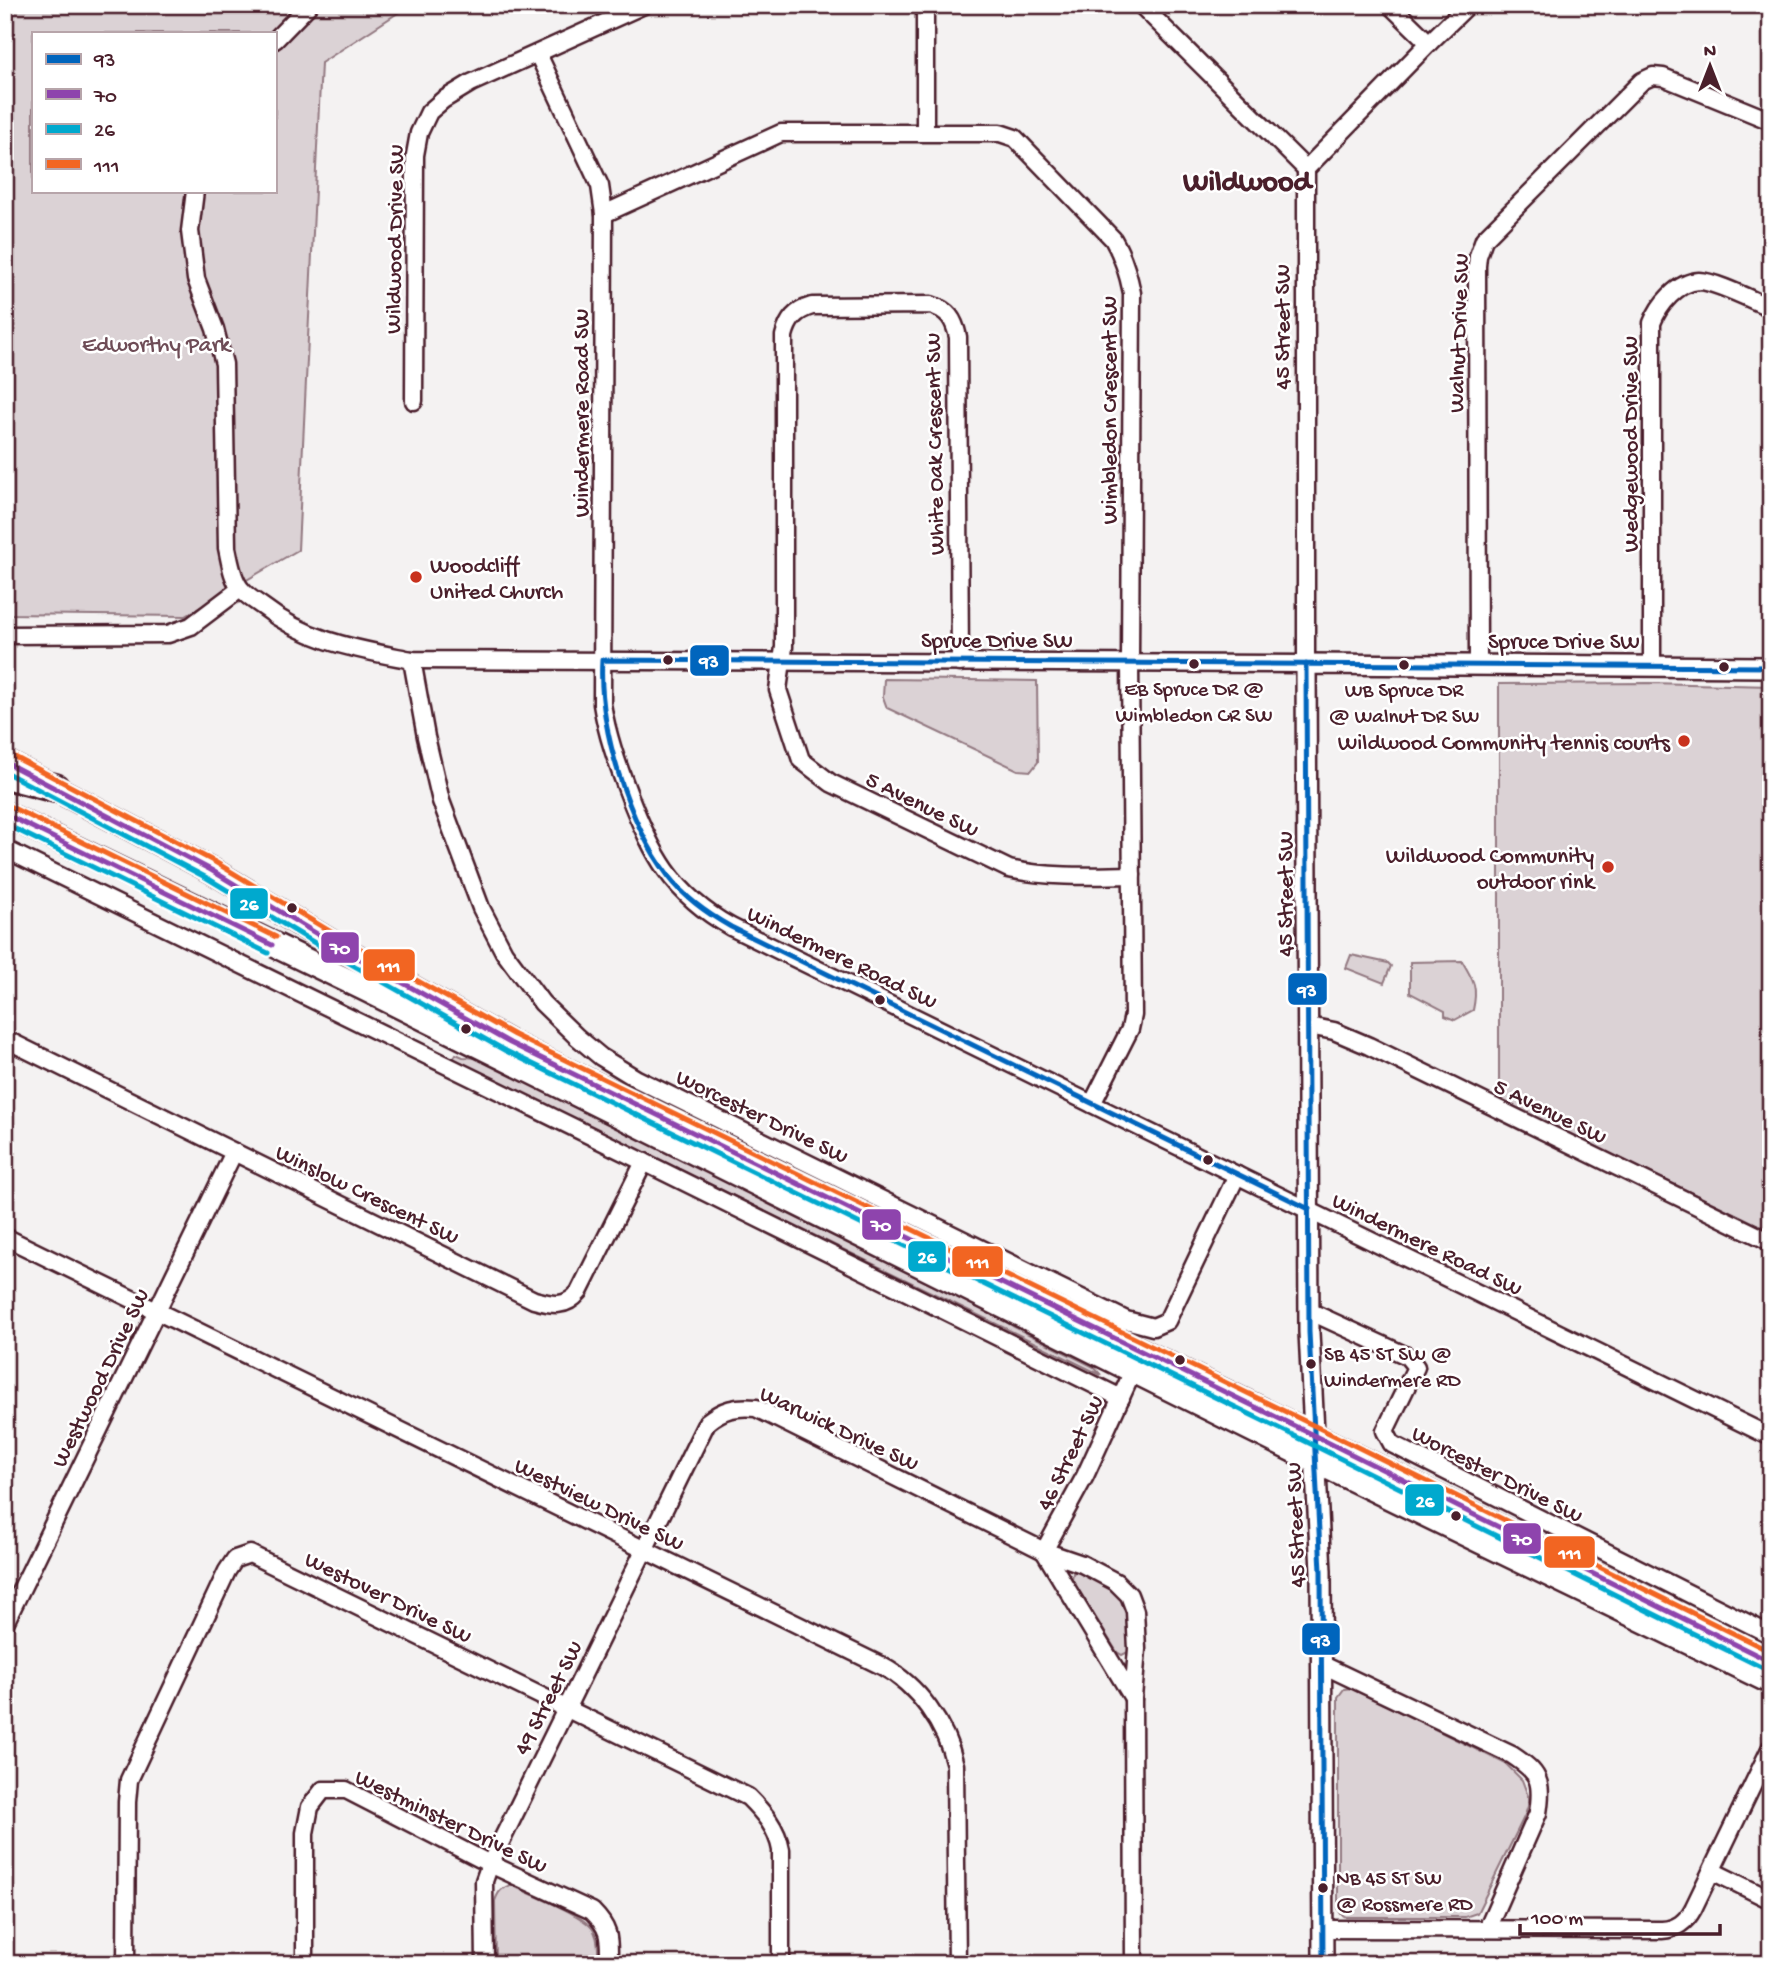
<svg xmlns="http://www.w3.org/2000/svg" width="1776" height="1969" font-family="'Gochi Hand',sans-serif">
	<rect width="100%" height="100%" fill="#f4f2f2"/>
	<filter id="ink" filterUnits="userSpaceOnUse"><feTurbulence type="fractalNoise" baseFrequency=".0143" numOctaves="2"/><feDisplacementMap in="SourceGraphic" scale="14" xChannelSelector="R" yChannelSelector="G"/><feConvolveMatrix kernelMatrix="1 2 1 2 8 2 1 2 1" color-interpolation-filters="sRGB"/></filter>
	<g filter="url(#ink)">
		<g fill="#dbd2d5" stroke="#927880" stroke-width="2" fill-rule="evenodd">
			<path d="M5 5H410L321 63 298 550 185 616 5 614ZM33 33H275V191H33Z"/>
			<polygon points="884,679 1037,681 1038,762 1031,771 1018,770 887,708 883,697"/>
			<polygon points="1649,683 1771,686 1771,1231 1499,1100 1499,684"/>
			<polygon points="1351,955 1388,963 1391,966 1384,983 1346,968"/>
			<path d="M1462 961C1474 981 1478 987 1473 1010L1455 1020 1445 1016V1011L1410 993V962Z"/>
			<polygon points="456,1054 463,1057 480,1058 970,1299 1014,1327 1094,1367 1101,1375 453,1059"/>
			<path d="M1079 1570C1125 1594 1128 1599 1130 1651L1122 1655 1117 1652 1072 1579 1073 1573Z"/>
			<polygon points="1351,1688 1506,1764 1522,1780 1528,1796 1528,1806 1525,1815 1479,1909 1477,1913 1465,1917 1346,1917 1341,1914 1338,1908 1338,1697 1344,1689"/>
			<path d="M511 1885C529 1894 586 1915 594 1931 599 1941 598 1953 598 1964H496L495 1901C498 1892 501 1888 511 1885Z"/>
		</g>
		<g fill="none" stroke-linecap="round" stroke-linejoin="round">
			<defs>
				<g id="minor">
					<polyline points="925,5 925,132"/>
					<polyline points="1141,5 1306,169"/>
					<polyline points="1390,5 1429,43 1468,5"/>
					<polyline points="275,40 309,5"/>
					<path d="M538 54 600 186 604 214 602 704C607 735 617 763 628 792 651 853 672 894 731 927L1771 1437"/>
					<path d="M195 191 190 231 196 279 215 329 224 364 227 548C230 561 232 579 241 589 246 596 255 601 262 606 308 642 357 649 412 660L1306 664V169L1429 43"/>
					<path d="M604 214 781 133H1000L1015 138 1113 239C1123 256 1128 273 1132 293L1130 663 1133 1015 1130 1029 1092 1104"/>
					<polyline points="414,401 415,155 419,133 429,112 443,100 471,83 644,5"/>
					<polyline points="5,635 168,634 191,626 240,589"/>
					<polyline points="412,660 426,737 441,801 481,908 504,952 542,1003 577,1037 601,1057 637,1079 1126,1320 1153,1327 1167,1321 1237,1175"/>
					<path d="M960 663 958 337C954 319 948 310 931 305L812 306C795 311 788 320 784 336V647L778 690 801 760 831 783 1009 869C1050 878 1091 876 1132 875"/>
					<polyline points="1478,665 1477,266 1478,256 1484,239 1642,81 1653,76 1663,77 1771,121"/>
					<path d="M1652 665V323C1659 305 1677 282 1699 281 1715 281 1754 301 1771 308"/>
					<polyline points="5,849 644,1162 1121,1398"/>
					<polyline points="1309,1026 1334,1031 1369,1046 1771,1242"/>
					<path d="M5 1039 534 1300C553 1305 566 1308 579 1292L644 1162"/>
					<path d="M5 1237 882 1666C918 1685 946 1725 955 1765L957 1964"/>
					<polyline points="1309,1311 1407,1356 1416,1367 1385,1431 1392,1444 1771,1635"/>
					<polyline points="1044,1551 1085,1476 1133,1371"/>
					<polyline points="1044,1551 1133,1698"/>
					<polyline points="5,1623 234,1152"/>
					<path d="M1321 1664 1512 1755C1539 1773 1543 1780 1538 1813L1487 1929"/>
					<polyline points="1712,1871 1771,1900"/>
					<path d="M1323 1929 1662 1930C1677 1929 1686 1922 1693 1909L1771 1747"/>
					<path d="M126 1964 127 1802 129 1780 227 1571 235 1559 250 1554 748 1797C764 1813 777 1828 781 1850V1964"/>
					<path d="M305 1964V1833L310 1807 323 1790H346L490 1864 592 1911C611 1930 609 1938 609 1964"/>
					<path d="M485 1964 484 1881 490 1864 707 1422C723 1409 736 1406 756 1408L1044 1551 1082 1564 1116 1582 1129 1595 1135 1611 1137 1649 1133 1698 1134 1964"/>
				</g>
				<polyline id="tertiary" points="1323,1964 1321,1571 1309,1332 1306,664 1771,667"/>
				<g id="secondary">
					<polyline points="5,762 211,870 332,943 510,1043 1315,1436 1771,1662"/>
					<polyline points="5,814 367,990 1317,1462 1771,1682"/>
				</g>
				<polyline id="trunk" points="5,775 55,788"/>
			</defs>
			<use href="#minor" stroke="#4a1f2b" stroke-width="21"/>
			<use href="#tertiary" stroke="#4a1f2b" stroke-width="24"/>
			<use href="#secondary" stroke="#4a1f2b" stroke-width="28"/>
			<use href="#trunk" stroke="#4a1f2b" stroke-width="32"/>
			<use href="#minor" stroke="#fff" stroke-width="16"/>
			<use href="#tertiary" stroke="#fff" stroke-width="19"/>
			<use href="#secondary" stroke="#fff" stroke-width="23"/>
			<use href="#trunk" stroke="#fff" stroke-width="26"/>
			<defs>
				<g id="bus-1">
					<polyline points="1306,664 1309,1332 1321,1571 1323,1964"/>
					<path d="M1309 1209 731 927C708 914 685 898 669 877 628 823 598 727 602 660L1771 667"/>
				</g>
				<g id="bus-2">
					<polyline points="5,762 211,870 332,943 510,1043 1315,1436 1771,1662"/>
					<polyline points="5,814 272,945"/>
				</g>
				<g id="bus-3">
					<polyline points="5,772 207,878 328,951 506,1051 1311,1444 1767,1670"/>
					<polyline points="5,824 268,953"/>
				</g>
				<g id="bus-4">
					<polyline points="9,754 215,862 336,935 514,1035 1319,1428 1771,1652"/>
					<polyline points="9,806 276,937"/>
				</g>
			</defs>
			<use href="#bus-1" stroke="#fff" stroke-width="10"/>
			<use href="#bus-2" stroke="#fff" stroke-width="10"/>
			<use href="#bus-3" stroke="#fff" stroke-width="10"/>
			<use href="#bus-4" stroke="#fff" stroke-width="10"/>
			<use href="#bus-1" stroke="#0065bd" stroke-width="5"/>
			<use href="#bus-2" stroke="#8e44ad" stroke-width="5"/>
			<use href="#bus-3" stroke="#00a9ce" stroke-width="5"/>
			<use href="#bus-4" stroke="#f26522" stroke-width="5"/>
		</g>
	</g>
	<g fill="#c8321e" stroke="#fff" stroke-width="2.5">
		<circle cx="416" cy="577" r="7"/>
		<circle cx="1684" cy="741" r="7"/>
		<circle cx="1608" cy="867" r="7"/>
	</g>
	<g fill="#4a1f2b" stroke="#fff" stroke-width="2.5">
		<circle cx="668" cy="660" r="6"/>
		<circle cx="1194" cy="664" r="6"/>
		<circle cx="1404" cy="665" r="6"/>
		<circle cx="1724" cy="667" r="6"/>
		<circle cx="292" cy="908" r="6"/>
		<circle cx="880" cy="1000" r="6"/>
		<circle cx="466" cy="1029" r="6"/>
		<circle cx="1208" cy="1160" r="6"/>
		<circle cx="1180" cy="1360" r="6"/>
		<circle cx="1311" cy="1364" r="6"/>
		<circle cx="1456" cy="1516" r="6"/>
		<circle cx="1323" cy="1888" r="6"/>
	</g>
	<g text-anchor="middle" stroke-width="5" stroke-linejoin="round" paint-order="stroke">
		<g font-size="21" fill="#4a1f2b" stroke="#fff">
			<text x="1194" y="695">EB Spruce DR @<tspan x="1194" dy="26">Wimbledon CR SW</tspan></text>
			<text x="1404" y="696">WB Spruce DR<tspan x="1404" dy="26">@ Walnut DR SW</tspan></text>
			<text x="1324" y="1360" text-anchor="start">SB 45 ST SW @<tspan x="1324" dy="26">Windermere RD</tspan></text>
			<text x="1336" y="1884" text-anchor="start">NB 45 ST SW<tspan x="1336" dy="26">@ Rossmere RD</tspan></text>
		</g>
		<g font-size="23" fill="#4a1f2b" stroke="#fff">
			<text transform="translate(393 239) rotate(-89)" y="8">Wildwood Drive SW</text>
			<text transform="translate(1281 327) rotate(-90)" y="8">45 Street SW</text>
			<text transform="translate(1457 333) rotate(-88)" y="8">Walnut Drive SW</text>
			<text transform="translate(1108 410) rotate(-90)" y="8">Wimbledon Crescent SW</text>
			<text transform="translate(580 413) rotate(-90)" y="8">Windermere Road SW</text>
			<text transform="translate(933 444) rotate(-91)" y="8">White Oak Crescent SW</text>
			<text transform="translate(1629 444) rotate(-90)" y="8">Wedgewood Drive SW</text>
			<text x="997" y="647">Spruce Drive SW</text>
			<text x="1564" y="648">Spruce Drive SW</text>
			<text transform="translate(923 803) rotate(26)" y="8">5 Avenue SW</text>
			<text transform="translate(1284 894) rotate(-90)" y="8">45 Street SW</text>
			<text transform="translate(843 956) rotate(26)" y="8">Windermere Road SW</text>
			<text transform="translate(1551 1110) rotate(26)" y="8">5 Avenue SW</text>
			<text transform="translate(763 1115) rotate(26)" y="8">Worcester Drive SW</text>
			<text transform="translate(368 1193) rotate(26)" y="8">Winslow Crescent SW</text>
			<text transform="translate(1428 1243) rotate(26)" y="8">Windermere Road SW</text>
			<text transform="translate(99 1377) rotate(-64)" y="8">Westwood Drive SW</text>
			<text transform="translate(840 1427) rotate(25)" y="8">Warwick Drive SW</text>
			<text transform="translate(1069 1452) rotate(-64)" y="8">46 Street SW</text>
			<text transform="translate(1498 1473) rotate(27)" y="8">Worcester Drive SW</text>
			<text transform="translate(600 1503) rotate(26)" y="8">Westview Drive SW</text>
			<text transform="translate(1294 1525) rotate(-92)" y="8">45 Street SW</text>
			<text transform="translate(389 1596) rotate(26)" y="8">Westover Drive SW</text>
			<text transform="translate(547 1697) rotate(-63)" y="8">49 Street SW</text>
			<text transform="translate(452 1820) rotate(26)" y="8">Westminster Drive SW</text>
		</g>
		<g font-size="23" fill="#6e4c56" stroke="#fff">
			<text x="156" y="351">Edworthy Park</text>
		</g>
		<g font-size="23" fill="#4a1f2b" stroke="#fff" text-anchor="end">
			<text x="430" y="572" text-anchor="start">Woodcliff<tspan x="430" dy="26">United Church</tspan></text>
			<text x="1670" y="749">Wildwood Community tennis courts</text>
			<text x="1594" y="862">Wildwood Community<tspan x="1594" dy="26">outdoor rink</tspan></text>
		</g>
		<g font-size="30" font-weight="bold" fill="#4a1f2b" stroke="#fff">
			<text x="1247" y="190">Wildwood</text>
		</g>
	</g>
	<g stroke="#fff" stroke-width="2.5">
		<rect x="689" y="644" width="41" height="33" rx="7" fill="#0065bd"/>
		<rect x="229" y="887" width="40" height="33" rx="7" fill="#00a9ce"/>
		<rect x="320" y="931" width="40" height="33" rx="7" fill="#8e44ad"/>
		<rect x="362" y="948" width="54" height="34" rx="7" fill="#f26522"/>
		<rect x="1287" y="972" width="41" height="34" rx="7" fill="#0065bd"/>
		<rect x="861" y="1208" width="41" height="33" rx="7" fill="#8e44ad"/>
		<rect x="907" y="1240" width="40" height="33" rx="7" fill="#00a9ce"/>
		<rect x="951" y="1245" width="53" height="33" rx="7" fill="#f26522"/>
		<rect x="1404" y="1483" width="41" height="34" rx="7" fill="#00a9ce"/>
		<rect x="1502" y="1522" width="40" height="33" rx="7" fill="#8e44ad"/>
		<rect x="1543" y="1535" width="53" height="34" rx="7" fill="#f26522"/>
		<rect x="1301" y="1622" width="40" height="34" rx="7" fill="#0065bd"/>
	</g>
	<g font-size="19" text-anchor="middle" font-weight="bold" fill="#fff">
		<text x="709" y="667">93</text>
		<text x="249" y="910">26</text>
		<text x="340" y="954">70</text>
		<text x="389" y="972">111</text>
		<text x="1307" y="996">93</text>
		<text x="881" y="1231">70</text>
		<text x="927" y="1263">26</text>
		<text x="978" y="1268">111</text>
		<text x="1425" y="1507">26</text>
		<text x="1522" y="1545">70</text>
		<text x="1570" y="1559">111</text>
		<text x="1321" y="1646">93</text>
	</g>
	<rect width="1776" height="1969" fill="none" stroke="#fff" stroke-width="28"/>
	<rect x="14" y="14" width="1748" height="1941" fill="none" stroke="#4a1f2b" stroke-width="2.5" filter="url(#ink)"/>
	<rect x="32" y="32" width="245" height="161" fill="#ffffff" stroke="#b7a5aa" stroke-width="2"/>
	<rect x="46" y="54" width="35" height="10" fill="#0065bd" stroke="#b7a5aa" stroke-width="2"/>
	<text x="94" y="66" font-size="21" fill="#4a1f2b">93</text>
	<rect x="46" y="89" width="35" height="10" fill="#8e44ad" stroke="#b7a5aa" stroke-width="2"/>
	<text x="94" y="102" font-size="21" fill="#4a1f2b">70</text>
	<rect x="46" y="124" width="35" height="10" fill="#00a9ce" stroke="#b7a5aa" stroke-width="2"/>
	<text x="94" y="136" font-size="21" fill="#4a1f2b">26</text>
	<rect x="46" y="159" width="35" height="10" fill="#f26522" stroke="#b7a5aa" stroke-width="2"/>
	<text x="94" y="172" font-size="21" fill="#4a1f2b">111</text>
	<g transform="translate(1710 66)" stroke="#ffffff" stroke-width="5" paint-order="stroke">
	<path d="M0-5L12 26L0 18L-12 26Z" fill="#4a1f2b"/>
	<text y="-10" font-size="19" font-weight="bold" text-anchor="middle" fill="#4a1f2b">N</text>
	</g>
	<path d="M1520 1924v10h200v-10" fill="none" stroke="#4a1f2b" stroke-width="3.5"/>
	<text x="1531" y="1924" font-size="21" fill="#4a1f2b" stroke="#ffffff" stroke-width="5" paint-order="stroke">100 m</text>
</svg>
